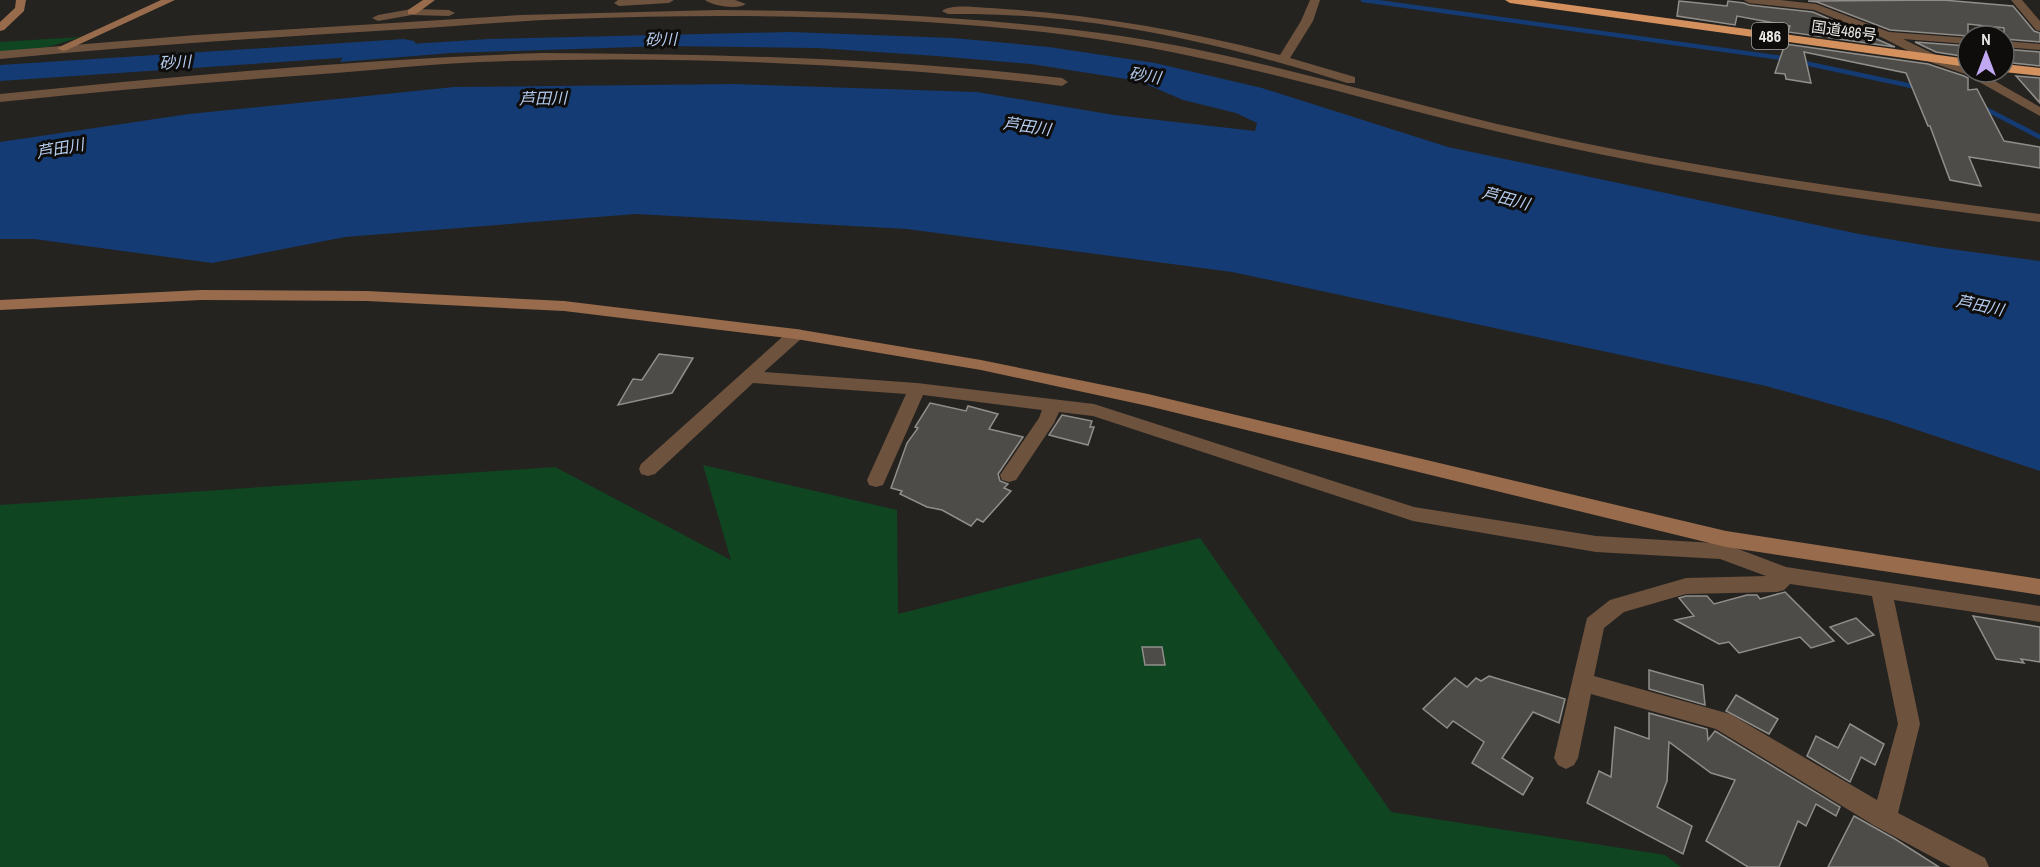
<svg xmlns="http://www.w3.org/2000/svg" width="2040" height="867" font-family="'Archivo Narrow','Noto Sans JP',sans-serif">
	<rect width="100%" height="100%" fill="#252320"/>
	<g fill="#0f4521">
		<polygon points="81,37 48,47 0,52 0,42"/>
		<polygon points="703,465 897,510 898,614 1200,538 1391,812 1665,855 1681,867 0,867 0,505 555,467 731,560"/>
	</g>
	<polygon fill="#143b73" points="791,32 953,38 1049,47 1155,63 1262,88 1448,147 1859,234 1935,247 2040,261 2040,471 1887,420 1766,386 1232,272 907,229 636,214 345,237 212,263 34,239 0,239 0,142 189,114 454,87 735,84 977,92 1114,115 1255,131 1257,123 1236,113 1183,100 1139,81 1031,64 937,56 817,48 666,46 451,53 340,62 348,48 488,39"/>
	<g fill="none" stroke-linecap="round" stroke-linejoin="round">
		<g stroke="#143b73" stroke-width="4.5">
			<polyline points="1363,0 1789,59"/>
			<polyline points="1800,62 1921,88"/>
			<polyline points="1980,106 2040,137"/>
		</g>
		<polygon fill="#143b73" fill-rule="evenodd" points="404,39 414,41 418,47 414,53 0,81 0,65"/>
	</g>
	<g fill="#4e4c48" stroke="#918e8a" stroke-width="1.5">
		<polygon points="1943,0 2013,6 2034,31 2040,33 2040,42 2004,39 2004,28 1968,24 1968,36 1890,30 1817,2 1808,1"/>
		<polygon points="1679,1 1727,6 1728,1 1744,3 1749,5 1813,12 1895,47 1788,32 1790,26 1737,16 1735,25 1677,16"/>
		<polygon points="1915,42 1968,46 1968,57 1936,52"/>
		<polygon points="1785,44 1928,64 1964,76 1968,78 1968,90 1977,89 2004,141 2040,147 2040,168 1969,157 1981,186 1950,180 1930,126 1928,126 1906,73 1804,52 1811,83 1786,79 1785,74 1775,73"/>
		<polygon points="2004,49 2040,52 2040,66 2004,62"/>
		<polygon points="2016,76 2040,78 2040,103"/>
		<polygon points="659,354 693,358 672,393 618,405 633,379 642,380"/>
		<polygon points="930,403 966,411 968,406 998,414 989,429 1023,437 998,474 1000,481 1008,484 1004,488 1011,491 983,522 977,519 971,526 942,510 927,507 900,494 902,491 891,488 907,443 918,428 915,427"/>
		<polygon points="1062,415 1092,421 1090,427 1094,427 1088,445 1049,435"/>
		<polygon points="1785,592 1834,641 1811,648 1800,637 1739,653 1729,642 1719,644 1675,620 1694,616 1679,598 1686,596 1707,596 1714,604 1747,595 1757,595 1760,599"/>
		<polygon points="1973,616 2040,627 2040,662 2021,659 2024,663 1996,659"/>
		<polygon points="1856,618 1874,635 1848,644 1830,627"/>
		<polygon points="1142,647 1162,647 1165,665 1145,665"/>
		<polygon points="1649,670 1703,685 1705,705 1649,689"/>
		<polygon points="1489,676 1565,699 1559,723 1533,712 1502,758 1533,778 1523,795 1472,763 1484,742 1453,721 1447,728 1423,709 1455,678 1467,687 1476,678 1481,681"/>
		<polygon points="1736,695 1778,719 1769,734 1726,711"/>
		<polygon points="1649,713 1707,729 1708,740 1715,731 1840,807 1836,816 1816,804 1806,826 1798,821 1779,867 1748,867 1706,841 1735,780 1711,773 1669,742 1667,781 1657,807 1692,826 1683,854 1587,803 1599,771 1611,777 1615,727 1649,739"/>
		<polygon points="1850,724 1884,744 1875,765 1861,757 1850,782 1807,756 1816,736 1838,748"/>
		<polygon points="1854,816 1895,839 1939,867 1828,867"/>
	</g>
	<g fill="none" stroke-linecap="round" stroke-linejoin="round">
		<g fill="#6d523e" fill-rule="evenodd">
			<polygon points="674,0 669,3 619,6 614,3 618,0"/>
			<path d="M705 0H735L746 4C738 10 713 6 705 0Z"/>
			<path d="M1310 0H1320L1313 21 1290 58 1355 77V83H1347C1219 42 1083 12 948 14L942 11C952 3 979 8 991 8 1089 14 1185 30 1280 55L1301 21Z"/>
			<polygon points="1744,0 1780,0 1816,4 1889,32 1968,38 1968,44 1903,39 1938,56 1968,67 1968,72 1979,72 2040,107 2040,116 1965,74 1930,62 1881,37 1814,10 1749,3"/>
			<polygon points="2011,0 2022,0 2040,21 2040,31 2036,30"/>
			<polygon points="412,9 449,10 455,13 449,16 412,15 378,21 372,18 378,15"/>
			<path d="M718 10C855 11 992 17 1128 37 1263 58 1395 101 1528 131 1697 169 1868 192 2040 214V222C1869 201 1698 177 1529 139 1378 105 1229 56 1075 36 908 15 736 13 568 19 510 21 451 27 392 30 261 38 131 46 0 59V51L196 35 521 15Z"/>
			<polygon points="2004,41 2040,44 2040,50 2004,47"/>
			<path d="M543 53C717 54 889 58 1062 78L1068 82 1062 86C869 63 674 55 480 62 432 64 384 69 336 73 224 81 112 90 0 102V94C180 76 362 59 543 53Z"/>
			<path d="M796 329 802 330 804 334 802 338 764 372 917 383 1094 404 1414 507 1596 536 1714 543 1719 534 1726 531 1733 534 1736 539 1733 547 1786 567 2040 606V622L1894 600 1920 724 1898 813 1985 858 1989 867H1951L1875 826 1716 729 1591 694 1578 758 1574 765 1566 769 1558 765 1554 758 1587 618 1610 600 1686 578 1766 576 1720 559 1596 552 1413 521 1093 416 1059 412 1054 423 1016 480 1009 482 1002 480 1000 475 1039 418 1042 410 923 395 883 485 876 487 869 485 867 480 906 394 753 383 655 474 648 476 641 474 639 469 641 464 790 330ZM1790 584 1872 596 1898 724 1877 800 1730 714 1594 676 1604 628 1624 612 1686 594 1777 592 1784 590Z"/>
		</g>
		<g fill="#976b4b" fill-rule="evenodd">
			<polygon points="16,0 26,0 24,11 4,30 0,31 0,22 15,8"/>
			<polygon points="161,0 175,0 67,50 63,51 57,48"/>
			<polygon points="423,0 435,0 416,14 408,14 408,10"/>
			<polygon points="201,290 367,291 564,301 796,329 981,360 1148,394 1726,531 2040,579 2040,595 1726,547 1148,406 981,370 796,339 564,311 367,301 201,300 0,310 0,300"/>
		</g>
		<g fill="#d4905d" fill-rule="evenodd">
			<polygon points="1505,0 1534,0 1968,59 1968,67 1510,3"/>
			<polygon points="2004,64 2040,68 2040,76 2004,72"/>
		</g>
	</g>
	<g text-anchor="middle" stroke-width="6" stroke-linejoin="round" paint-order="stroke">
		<g font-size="15" fill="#e8e7e4" stroke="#0e0d0b">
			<text transform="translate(1844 31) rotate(8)" y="5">国道486号</text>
		</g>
		<rect fill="#0e0d0b" stroke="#a7a6a3" stroke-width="1.5" x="1752" y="23" width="36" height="26" rx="4.5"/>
		<g font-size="16" font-weight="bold" fill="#e8e7e4">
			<text x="1770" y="42">486</text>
		</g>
		<g font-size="16" font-style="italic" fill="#b5ccef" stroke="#0e0d0b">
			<text transform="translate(661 39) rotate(-1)" y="6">砂川</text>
			<text transform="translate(175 62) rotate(-3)" y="6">砂川</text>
			<text transform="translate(1145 75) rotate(9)" y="6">砂川</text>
			<text transform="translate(543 98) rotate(-1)" y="6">芦田川</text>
			<text transform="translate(1027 126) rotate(8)" y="6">芦田川</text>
			<text transform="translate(60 148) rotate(-10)" y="6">芦田川</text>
			<text transform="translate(1506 198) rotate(15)" y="6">芦田川</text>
			<text transform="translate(1980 305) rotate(12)" y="6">芦田川</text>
		</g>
	</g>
	<g transform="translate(1986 54)"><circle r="28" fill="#0e0d0b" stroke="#656462" stroke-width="1.5"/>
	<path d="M0-4.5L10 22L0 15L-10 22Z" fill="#c1a8f3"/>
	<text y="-9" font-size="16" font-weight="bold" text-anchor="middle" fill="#e8e7e4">N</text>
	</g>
</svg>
